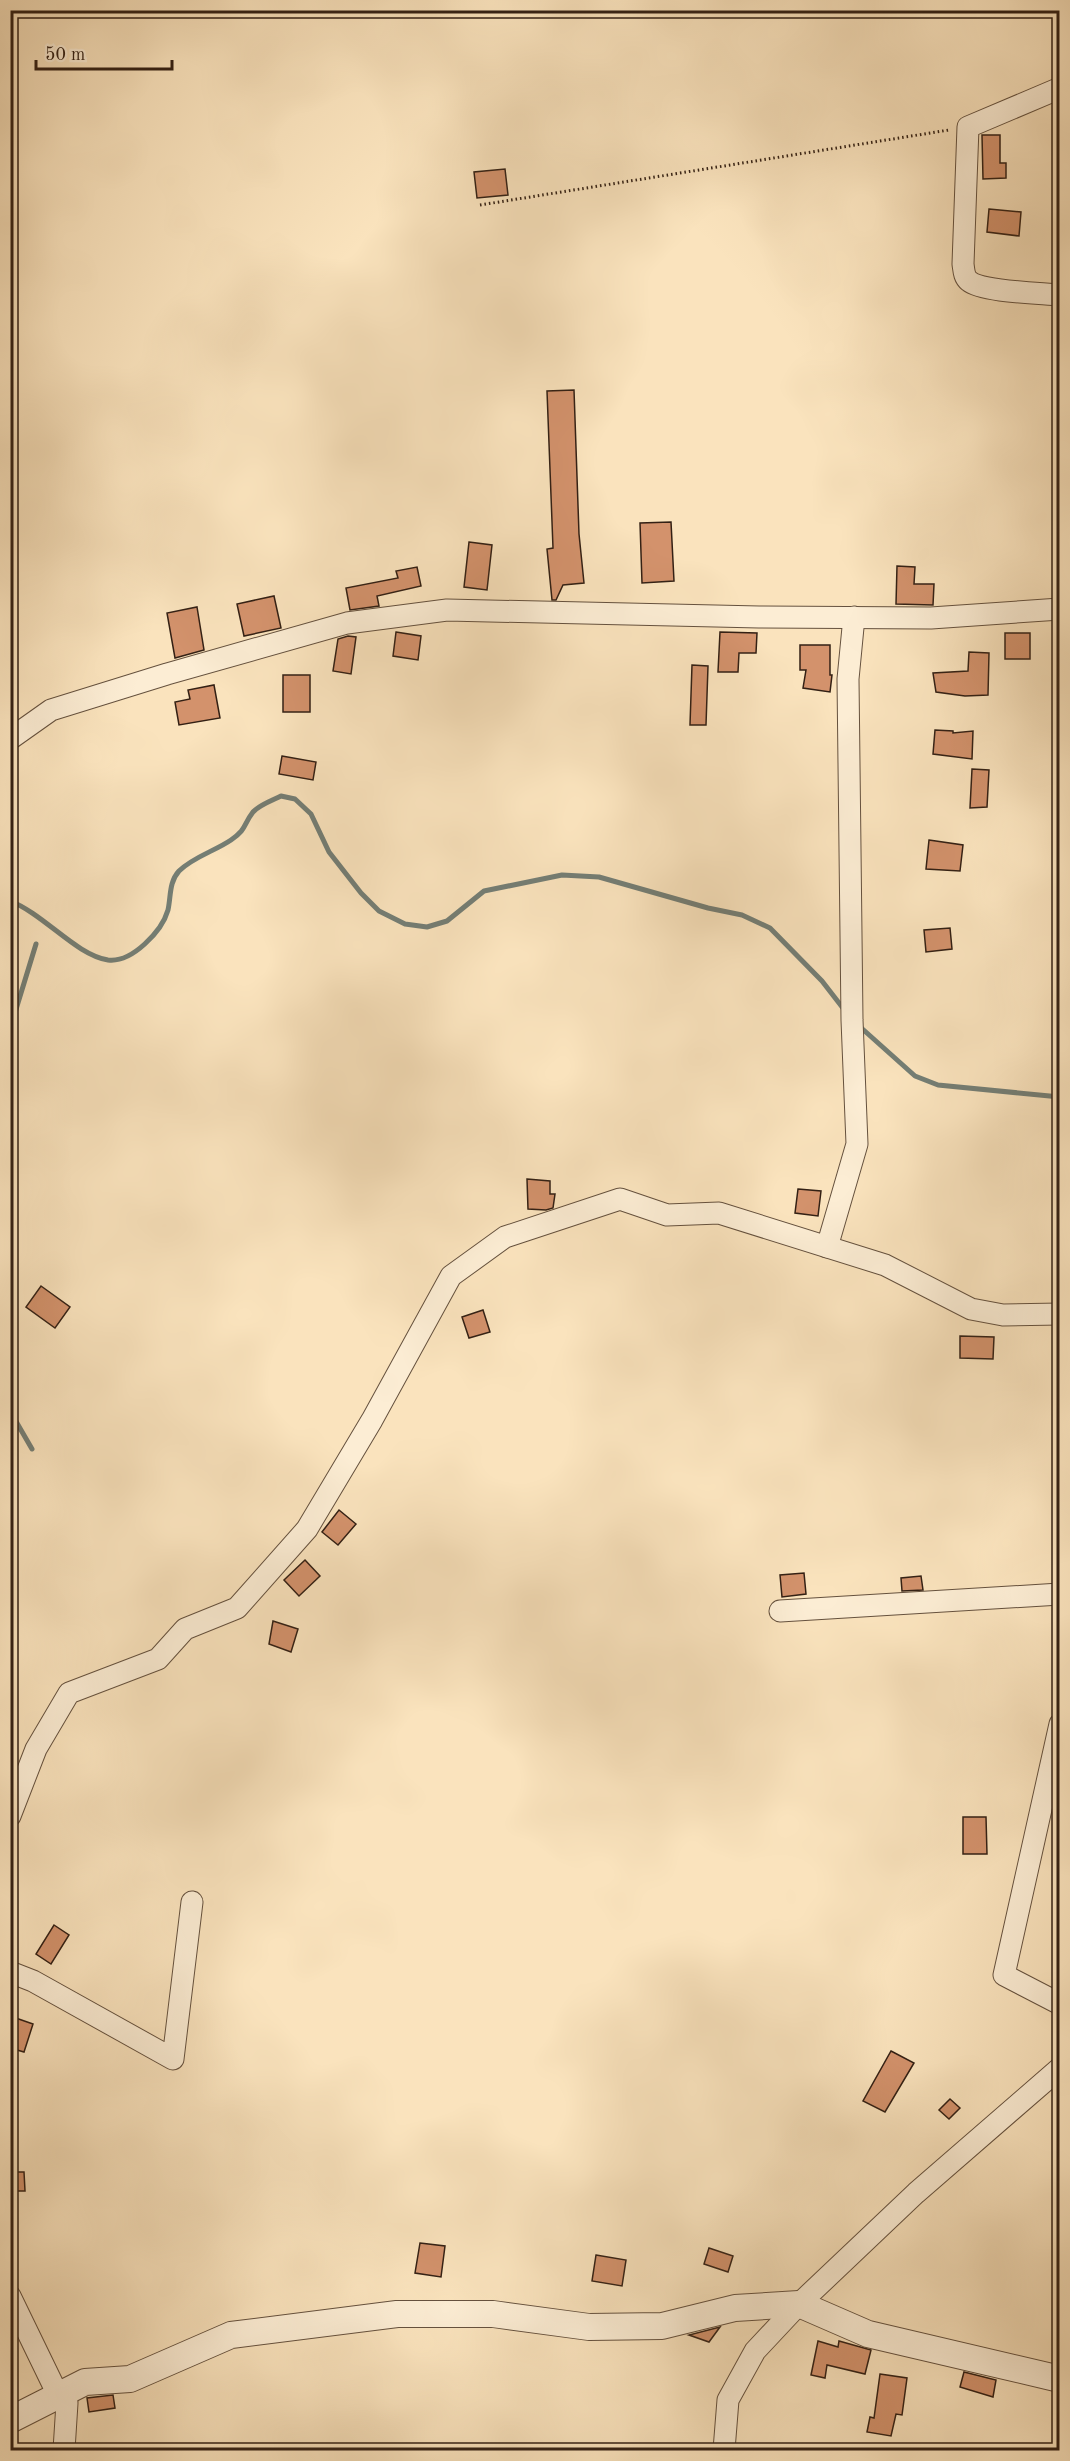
<svg xmlns="http://www.w3.org/2000/svg" width="1070" height="2461" font-family="'Old Standard TT',serif">
	<rect width="100%" height="100%" fill="#fae3bd"/>
	<filter id="stains"><feTurbulence type="fractalNoise" baseFrequency=".00333" numOctaves="4"/><feColorMatrix values="0 0 0 0 .2 0 0 0 0 .09 0 0 0 0 .02 0 0 0 .5 -.17"/></filter>
	<radialGradient id="worn" r=".72"><stop offset=".6" stop-color="#630" stop-opacity="0"/><stop offset="1" stop-color="#630" stop-opacity=".3"/></radialGradient>
	<g fill="none" stroke-linecap="round" stroke-linejoin="round">
		<g stroke="#747e75" stroke-width="5">
			<path d="M10 901C44 914 76 955 108 960 132 963 162 931 168 910 171 896 169 882 179 871 193 857 215 851 231 840 247 829 243 825 253 812 259 805 273 800 281 796L295 799 311 814 329 852 361 893 379 911 405 924 427 927 447 921 484 891 562 875 599 877 708 908 742 915 770 928 822 981 846 1012"/>
			<polyline points="858,1025 915,1076 938,1085 1060,1097"/>
			<polyline points="10,1029 36,944"/>
			<polyline points="10,1411 32,1449"/>
		</g>
	</g>
	<g fill="#d3926c" stroke="#332014" stroke-width="1.5">
		<polygon points="982,135 1000,135 1000,163 1006,163 1006,178 983,179"/>
		<polygon points="505,169 508,195 477,198 474,172"/>
		<polygon points="989,209 1021,212 1019,236 987,232"/>
		<polygon points="574,390 579,534 584,583 563,585 556,600 552,600 547,549 553,548 547,391"/>
		<polygon points="671,522 674,581 642,583 640,523"/>
		<polygon points="469,542 492,545 487,590 464,587"/>
		<polygon points="897,566 915,567 914,584 934,584 933,605 896,604"/>
		<polygon points="417,567 421,586 377,596 379,606 350,610 346,588 398,578 396,571"/>
		<polygon points="274,596 281,628 244,636 237,604"/>
		<polygon points="197,607 204,650 175,658 167,613"/>
		<polygon points="396,632 421,636 418,660 393,656"/>
		<polygon points="720,632 757,633 756,653 739,653 738,672 718,672"/>
		<rect x="1005" y="633" width="25" height="26"/>
		<polygon points="348,636 356,637 351,674 333,671 338,639"/>
		<polygon points="800,645 830,645 830,675 832,675 830,692 803,688 806,670 800,670"/>
		<polygon points="969,652 989,653 988,695 965,696 936,692 933,673 968,671"/>
		<polygon points="692,665 708,666 706,725 690,725"/>
		<rect x="283" y="675" width="27" height="37"/>
		<polygon points="214,685 220,718 179,725 175,702 190,699 188,690"/>
		<polygon points="935,730 953,731 953,733 973,731 972,759 933,754"/>
		<polygon points="282,756 316,762 313,780 279,774"/>
		<polygon points="972,769 989,770 987,807 970,808"/>
		<polygon points="929,840 963,845 960,871 926,869"/>
		<polygon points="950,928 952,949 926,952 924,930"/>
		<polygon points="527,1179 550,1181 550,1194 555,1194 553,1208 546,1210 528,1209"/>
		<polygon points="798,1189 821,1191 818,1216 795,1213"/>
		<polygon points="41,1286 70,1307 55,1328 26,1307"/>
		<polygon points="483,1310 490,1332 469,1338 462,1317"/>
		<polygon points="960,1336 994,1337 993,1359 960,1358"/>
		<polygon points="339,1510 356,1524 338,1545 322,1532"/>
		<polygon points="305,1560 320,1576 299,1596 284,1580"/>
		<polygon points="804,1573 806,1594 782,1597 780,1575"/>
		<polygon points="921,1576 923,1590 902,1591 901,1578"/>
		<polygon points="273,1621 298,1629 291,1652 269,1644"/>
		<polygon points="963,1817 986,1817 987,1854 963,1854"/>
		<polygon points="54,1925 69,1935 51,1964 36,1954"/>
		<polygon points="10,2016 33,2024 24,2052 10,2048"/>
		<polygon points="891,2051 914,2063 885,2112 863,2101"/>
		<polygon points="950,2099 960,2108 949,2119 939,2110"/>
		<polygon points="10,2172 24,2172 25,2191 10,2191"/>
		<polygon points="420,2243 445,2246 441,2277 415,2273"/>
		<polygon points="709,2248 733,2256 728,2272 704,2264"/>
		<polygon points="596,2255 626,2260 622,2286 592,2281"/>
		<polygon points="720,2327 709,2342 689,2335"/>
		<polygon points="818,2341 838,2347 839,2341 871,2350 865,2374 827,2365 825,2378 811,2375"/>
		<polygon points="964,2372 996,2380 993,2397 960,2387"/>
		<polygon points="880,2374 907,2378 902,2415 896,2414 891,2436 867,2432 870,2417 874,2418"/>
		<polygon points="113,2395 115,2408 89,2412 87,2398"/>
	</g>
	<g fill="none" stroke-linecap="round" stroke-linejoin="round">
		<defs>
			<g id="minor">
				<path d="M1060 88 968 127 963 264C964 271 964 277 969 281 982 292 1041 293 1060 295"/>
				<polyline points="10,739 51,710 167,674 347,623 447,610 759,617 931,618 1060,609"/>
				<polyline points="827,1247 857,1144 852,1020 848,679 854,617"/>
				<polyline points="780,1611 1060,1594"/>
				<polyline points="1060,1724 1004,1975 1060,2004"/>
				<polyline points="10,1816 36,1749 69,1693 158,1659 185,1629 237,1608 307,1529 372,1420 451,1276 505,1237 620,1199 667,1215 719,1213 885,1265 971,1309 1003,1315 1060,1314"/>
				<polyline points="10,1972 33,1981 173,2059 192,1902"/>
				<polyline points="10,2296 58,2395 67,2403 64,2450"/>
				<polyline points="724,2450 728,2400 755,2351 799,2304 916,2193 1060,2068"/>
			</g>
			<polyline id="tertiary" points="10,2420 85,2382 130,2379 231,2335 397,2314 493,2314 589,2327 662,2326 735,2308 799,2304 868,2334 1060,2379"/>
		</defs>
		<use href="#minor" stroke="#65513e" stroke-width="23"/>
		<use href="#tertiary" stroke="#65513e" stroke-width="28"/>
		<polyline stroke="#332014" stroke-width="3" stroke-dasharray="1.5 3" stroke-linecap="butt" points="480,205 949,130"/>
		<use href="#minor" stroke="#fcedd4" stroke-width="21"/>
		<use href="#tertiary" stroke="#fcedd4" stroke-width="26"/>
	</g>
	<rect width="1070" height="2461" fill="none" stroke="#fae3bd" stroke-width="36"/>
	<rect x="12" y="12" width="1046" height="2437" fill="none" stroke="#332014" stroke-width="3"/>
	<rect x="18" y="18" width="1034" height="2425" fill="none" stroke="#332014" stroke-width="1.5"/>
	<path d="M36 60v9h136v-9" fill="none" stroke="#332014" stroke-width="3"/>
	<text x="45" y="60" font-size="18" fill="#332014" stroke="#fcedd4" stroke-width="4.5" paint-order="stroke">50 m</text>
	<rect width="100%" height="100%" filter="url(#stains)"/>
	<rect width="100%" height="100%" fill="url(#worn)"/>
</svg>
